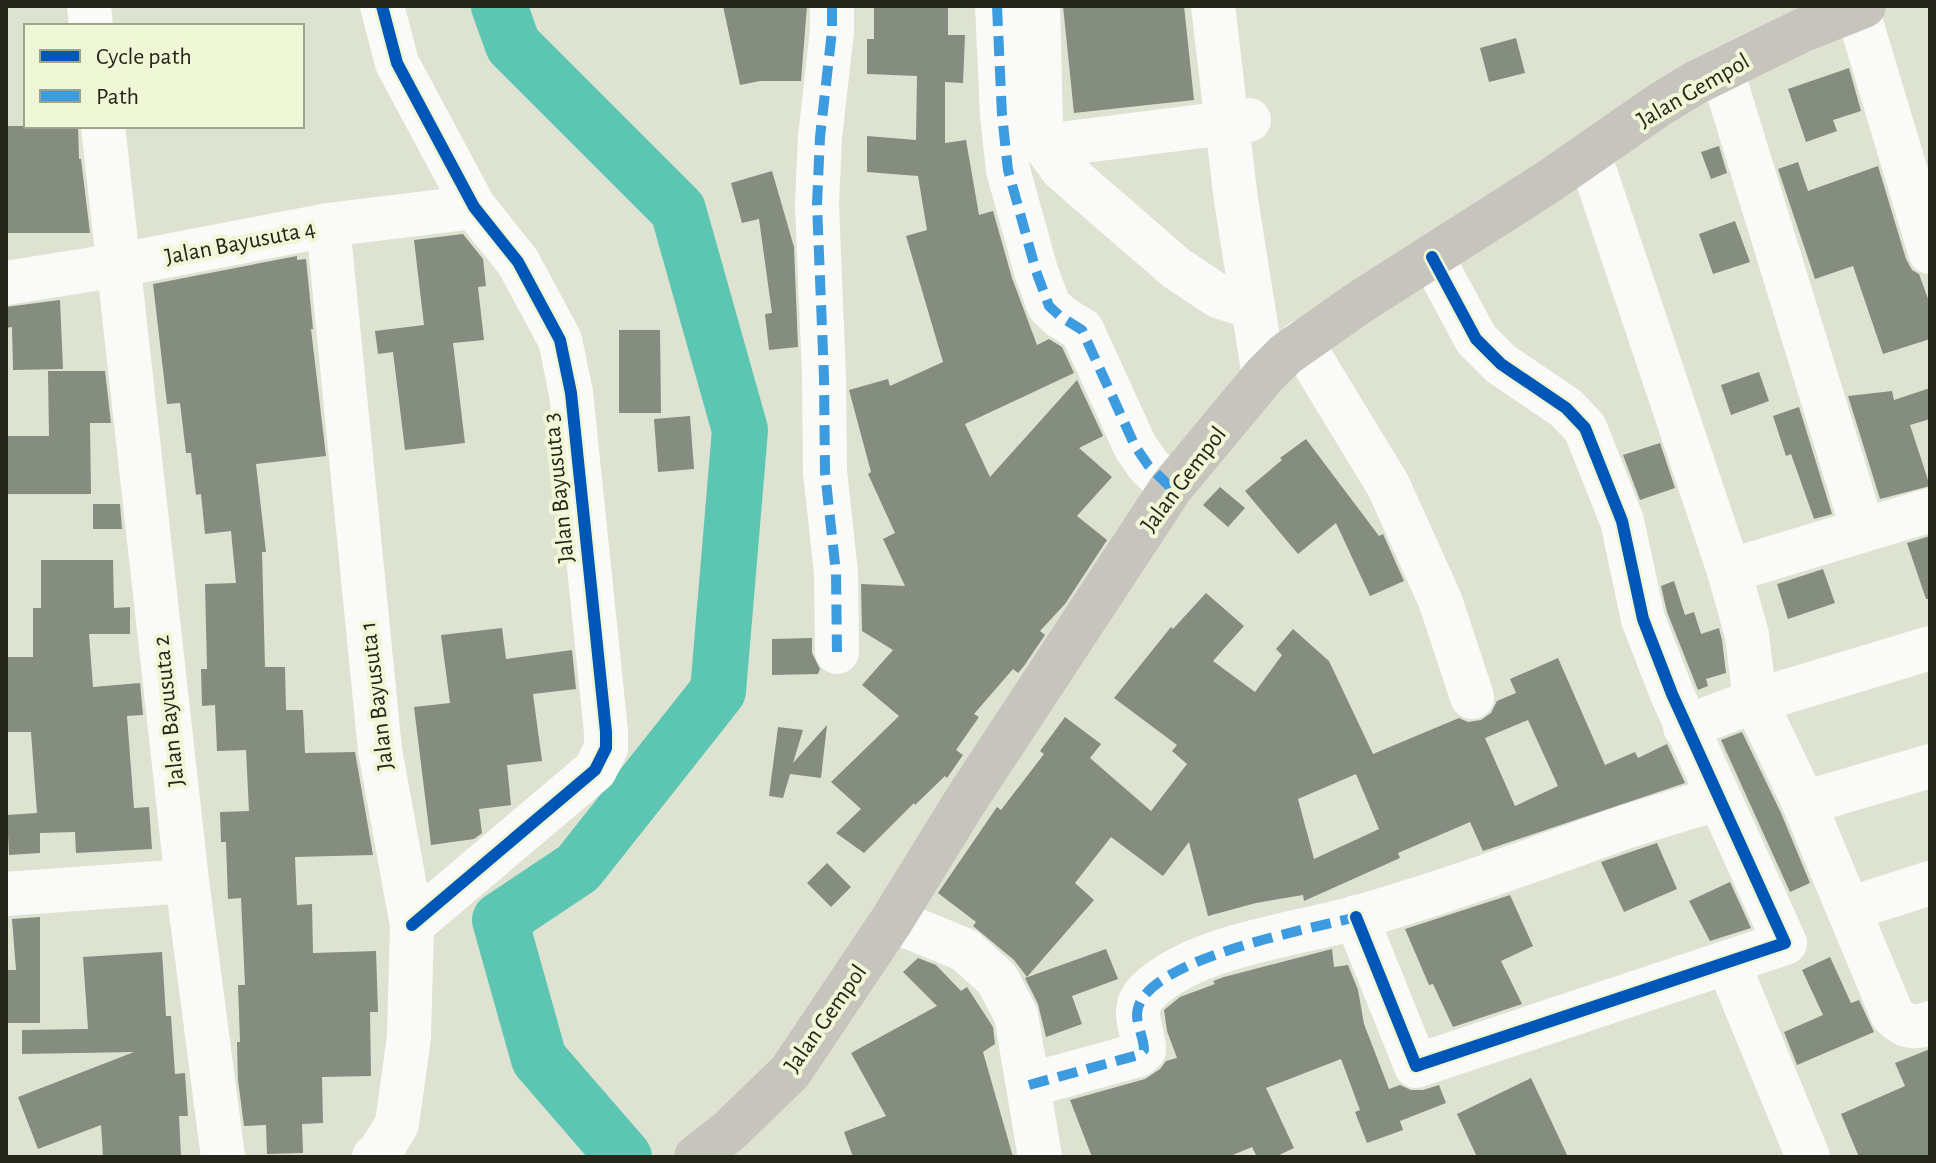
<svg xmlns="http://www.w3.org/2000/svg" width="1936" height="1163" font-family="'Alegreya Sans',sans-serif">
	<rect width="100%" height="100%" fill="#dee3d1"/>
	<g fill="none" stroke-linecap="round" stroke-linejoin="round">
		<polyline stroke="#5dc6b2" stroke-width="56" points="499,6 513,45 678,210 740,430 718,691 578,868 500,920 539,1059 624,1157"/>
	</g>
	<g fill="#858c80" fill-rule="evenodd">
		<polygon points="723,6 807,6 801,81 760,81 740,85"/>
		<polygon points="874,6 948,6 948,35 965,35 963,83 945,82 945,143 966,140 979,215 993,211 1012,278 1037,345 1049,339 1062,347 1074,373 965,424 990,477 1077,380 1103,436 1079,448 1112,477 1077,516 1107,540 1065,604 1040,631 1045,635 1024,666 1018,673 1013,669 974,714 979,717 956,750 963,755 947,778 945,776 915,805 914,803 864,853 836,833 861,809 831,782 899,716 862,685 893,650 862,631 861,584 905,586 883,539 895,533 868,474 871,472 849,390 888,379 890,386 943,362 906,236 927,230 918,176 867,172 867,136 916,140 917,76 867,74 867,39 874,39"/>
		<polygon points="1063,6 1184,6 1194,100 1074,113"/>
		<polygon points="1516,38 1525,73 1489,82 1480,48"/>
		<polygon points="1849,68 1861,111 1833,120 1837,131 1806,142 1788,89"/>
		<polygon points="6,126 78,126 79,159 81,159 90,233 6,233"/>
		<polygon points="1719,146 1727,173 1711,179 1701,152"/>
		<polygon points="1798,162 1808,191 1878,166 1906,259 1912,270 1919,274 1930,304 1930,339 1883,354 1853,266 1815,279 1778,169"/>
		<polygon points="772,171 794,247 798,347 769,350 765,314 772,313 759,219 742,223 731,183"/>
		<polygon points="1735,221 1750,262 1713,274 1699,234"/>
		<polygon points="463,234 483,259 486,286 478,287 484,340 453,343 465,443 405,450 393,352 378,354 375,331 424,325 414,240"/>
		<polygon points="297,256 297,260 306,259 313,329 311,329 326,456 256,464 266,552 262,552 265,667 285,667 286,710 303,710 305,753 355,752 373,855 295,857 297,905 312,904 313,953 376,951 378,1012 370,1012 371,1076 322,1077 323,1123 302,1124 303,1153 267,1154 266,1125 244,1126 238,1080 237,1042 240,1042 238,985 245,985 241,898 228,899 226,842 221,842 220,812 249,811 246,750 217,751 215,705 202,706 201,669 207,669 205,584 236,583 231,531 205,534 201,494 196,495 191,453 186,453 180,403 167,404 153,284"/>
		<polygon points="60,300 63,369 13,370 12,327 6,328 6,307"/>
		<polygon points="619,330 660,330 661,413 619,413"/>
		<polygon points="48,371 105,371 111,423 90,423 91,494 6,494 6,436 49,436"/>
		<polygon points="1759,372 1769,401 1731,415 1721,385"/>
		<polygon points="1930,388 1930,419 1910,425 1930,486 1880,499 1848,396 1892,391 1894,400"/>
		<polygon points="1799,407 1832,514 1814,519 1791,454 1786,456 1773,416"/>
		<polygon points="690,416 694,469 658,472 654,419"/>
		<polygon points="1306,439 1379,536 1383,534 1404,581 1370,596 1336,523 1298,554 1245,491 1282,460 1280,458"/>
		<polygon points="1660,443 1675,488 1640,500 1623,455"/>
		<polygon points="1220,487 1245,508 1228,527 1203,505"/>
		<polygon points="93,504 120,504 122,529 93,529"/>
		<polygon points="1930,536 1930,599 1926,599 1907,543"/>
		<polygon points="41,560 113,560 114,608 130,607 130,634 89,634 93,687 140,683 143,715 127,716 134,808 149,807 152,849 76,853 75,832 40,833 40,853 9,855 7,815 37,813 31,732 6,732 6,657 33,657 33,608 41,608"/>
		<polygon points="1823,569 1835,603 1788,619 1777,584"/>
		<polygon points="1674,581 1685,615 1694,612 1701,634 1719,628 1722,640 1726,673 1706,679 1708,686 1698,690 1667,612 1661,586"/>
		<path d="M1206 593 1244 626 1213 661 1255 692 1282 655 1276 649 1293 629 1329 661 1373 754 1459 718 1468 722 1481 720 1491 713 1497 701 1516 693 1510 679 1558 658 1605 765 1635 752 1638 758 1667 744 1685 783 1483 851 1470 822 1398 853 1400 858 1304 901 1303 895 1256 903 1208 916 1189 842 1163 876 1111 837 1075 883 1094 900 1027 977 1014 960 973 926 976 922 938 893 997 807 1001 810 1044 754 1040 751 1065 717 1101 744 1090 758 1151 811 1187 764 1172 751 1177 745 1114 698 1171 627 1173 629ZM1528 720 1558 786 1515 806 1485 738ZM1356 774 1379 829 1314 859 1298 799Z"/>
		<polygon points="502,628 506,659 572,650 576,689 533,694 542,761 507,765 511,805 479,809 482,833 474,839 431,845 414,707 450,703 441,635"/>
		<polygon points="812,638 812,653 820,669 818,674 772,675 772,639"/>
		<polygon points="827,725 821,778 790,774 783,798 769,796 778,727 803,730 793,763"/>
		<polygon points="1742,732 1781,813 1810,883 1790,892 1721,740"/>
		<polygon points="1657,843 1677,889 1624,912 1601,862"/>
		<polygon points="827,863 851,887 831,907 807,883"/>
		<polygon points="1730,882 1751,928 1710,941 1689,901"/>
		<polygon points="1510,895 1533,946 1501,961 1522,1004 1453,1027 1433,984 1429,985 1405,929"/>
		<polygon points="40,917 40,1023 6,1023 6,970 16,970 12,919"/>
		<polygon points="1106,949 1118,979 1072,996 1082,1024 1046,1037 1038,1004 1025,978"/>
		<polygon points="1332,949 1334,967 1348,965 1358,990 1364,1024 1389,1089 1400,1085 1411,1090 1423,1090 1439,1085 1446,1103 1400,1121 1403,1130 1367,1143 1355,1112 1360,1110 1341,1059 1266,1088 1294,1148 1275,1157 1257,1157 1252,1147 1228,1157 1092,1157 1070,1100 1145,1079 1160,1069 1166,1061 1177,1058 1167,1031 1164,1010 1180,997 1215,984 1213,981 1224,977"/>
		<polygon points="162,952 166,1016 171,1016 175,1074 185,1073 188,1116 179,1116 181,1157 103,1157 101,1125 38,1149 18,1097 134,1052 22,1054 22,1030 88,1029 83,957"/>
		<polygon points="1830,957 1851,1003 1859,1000 1874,1032 1797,1065 1784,1032 1823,1015 1802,970"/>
		<polygon points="918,958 936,965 961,991 967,987 993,1027 995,1044 983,1052 1013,1157 853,1157 844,1132 886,1116 851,1053 937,1006 903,972"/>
		<polygon points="1930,1049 1930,1157 1859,1157 1841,1114 1905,1086 1895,1063"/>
		<polygon points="1531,1078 1568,1157 1477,1157 1457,1114"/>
	</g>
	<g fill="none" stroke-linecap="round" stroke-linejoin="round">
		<g stroke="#fafbf8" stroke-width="44">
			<polyline points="89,6 91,26"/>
			<polyline points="382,6 397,63 474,207 518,262 560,340 571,393 606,732 606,748 595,770 412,925"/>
			<polyline points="832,6 832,31 820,137 817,204 824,377 825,472 836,573 837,652"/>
			<polyline points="997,6 1002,115 1008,170 1036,271 1049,306 1061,317 1082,330 1135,446 1148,465 1171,488"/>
			<polyline points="1038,6 1041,125 1045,146 1062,169 1176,268 1218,296 1252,307"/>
			<polyline points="1213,6 1236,200 1264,376"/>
			<polyline points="1857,9 1930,252"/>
			<polyline points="1722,71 1863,530"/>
			<polyline points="103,126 187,881 223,1157"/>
			<polyline points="1045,146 1249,120"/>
			<path d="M1589 154 1729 571 1747 635 1755 701 1804 803 1892 1014C1904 1027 1913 1029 1930 1023"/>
			<polyline points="328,225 380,750 412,925 409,1037 397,1124 378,1155 374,1157"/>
			<polyline points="6,283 119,265 328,225 474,207"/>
			<polyline points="1301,342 1388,485 1440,600 1472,697"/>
			<polyline points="1729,571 1930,510"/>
			<polyline points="1685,727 1755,701 1930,648"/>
			<polyline points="1804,803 1930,766"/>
			<polyline points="6,894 187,881"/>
			<polyline points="1849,909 1930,883"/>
			<polyline points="1356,917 1416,1066 1785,943 1672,694 1643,619 1622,521 1585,428 1566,408 1501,364 1476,339 1432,257"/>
			<polyline points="892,920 965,950 997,979 1016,1015 1040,1157"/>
			<polyline points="1728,963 1808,1157"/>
			<path d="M1029 1085 1138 1055 1144 1050C1144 1029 1129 1012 1146 993 1191 946 1293 935 1355 918 1442 893 1528 862 1614 831 1648 819 1683 810 1718 798"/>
		</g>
		<polyline stroke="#c6c4bd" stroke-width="44" points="696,1157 729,1131 790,1072 892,920 964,803 1171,488 1264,376 1286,354 1360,302 1548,182 1659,105 1695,83 1803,30 1864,6"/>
		<g stroke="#3c9cdf" stroke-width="10" stroke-dasharray="20 10" stroke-linecap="butt">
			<polyline points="832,6 832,31 820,137 817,204 824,377 825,472 836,573 837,652"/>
			<polyline points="997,6 1002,115 1008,170 1036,271 1049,306 1061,317 1082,330 1135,446 1148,465 1171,488"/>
			<path d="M1029 1085 1138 1055 1144 1050C1144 1036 1134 1022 1138 1008 1151 958 1310 929 1356 917"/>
		</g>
		<defs>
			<g id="cycleway">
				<polyline points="382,6 397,63 474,207 518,262 560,340 571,393 606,732 606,748 595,770 412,925"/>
				<polyline points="1356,917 1416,1066 1785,943 1672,694 1643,619 1622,521 1585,428 1566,408 1501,364 1476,339 1432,257"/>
			</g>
		</defs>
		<use href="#cycleway" stroke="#f0f7d7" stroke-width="17"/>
		<use href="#cycleway" stroke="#0057b8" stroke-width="12"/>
	</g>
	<g text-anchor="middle" stroke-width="8" stroke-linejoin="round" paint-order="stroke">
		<g font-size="24" fill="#24261a" stroke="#f0f7d7">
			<text transform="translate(1693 90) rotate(-30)" y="8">Jalan Gempol</text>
			<text transform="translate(240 242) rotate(-11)" y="8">Jalan Bayusuta 4</text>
			<text transform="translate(1183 479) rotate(-53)" y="8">Jalan Gempol</text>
			<text transform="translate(558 488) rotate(-96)" y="8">Jalan Bayusuta 3</text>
			<text transform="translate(376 696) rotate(-97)" y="8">Jalan Bayusuta 1</text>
			<text transform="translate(168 711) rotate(-96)" y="8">Jalan Bayusuta 2</text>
			<text transform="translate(825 1018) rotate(-55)" y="8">Jalan Gempol</text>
		</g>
	</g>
	<rect width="1936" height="1163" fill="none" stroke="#24261a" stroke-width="16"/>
	<rect x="24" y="24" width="280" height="104" fill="#f0f7d7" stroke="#9ea38b" stroke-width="2"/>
	<rect x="40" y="50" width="40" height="12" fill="#0057b8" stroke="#9ea38b" stroke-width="2"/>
	<text x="96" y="64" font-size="24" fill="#24261a">Cycle path</text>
	<rect x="40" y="90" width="40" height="12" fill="#3c9cdf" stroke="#9ea38b" stroke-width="2"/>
	<text x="96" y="104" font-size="24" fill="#24261a">Path</text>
</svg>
